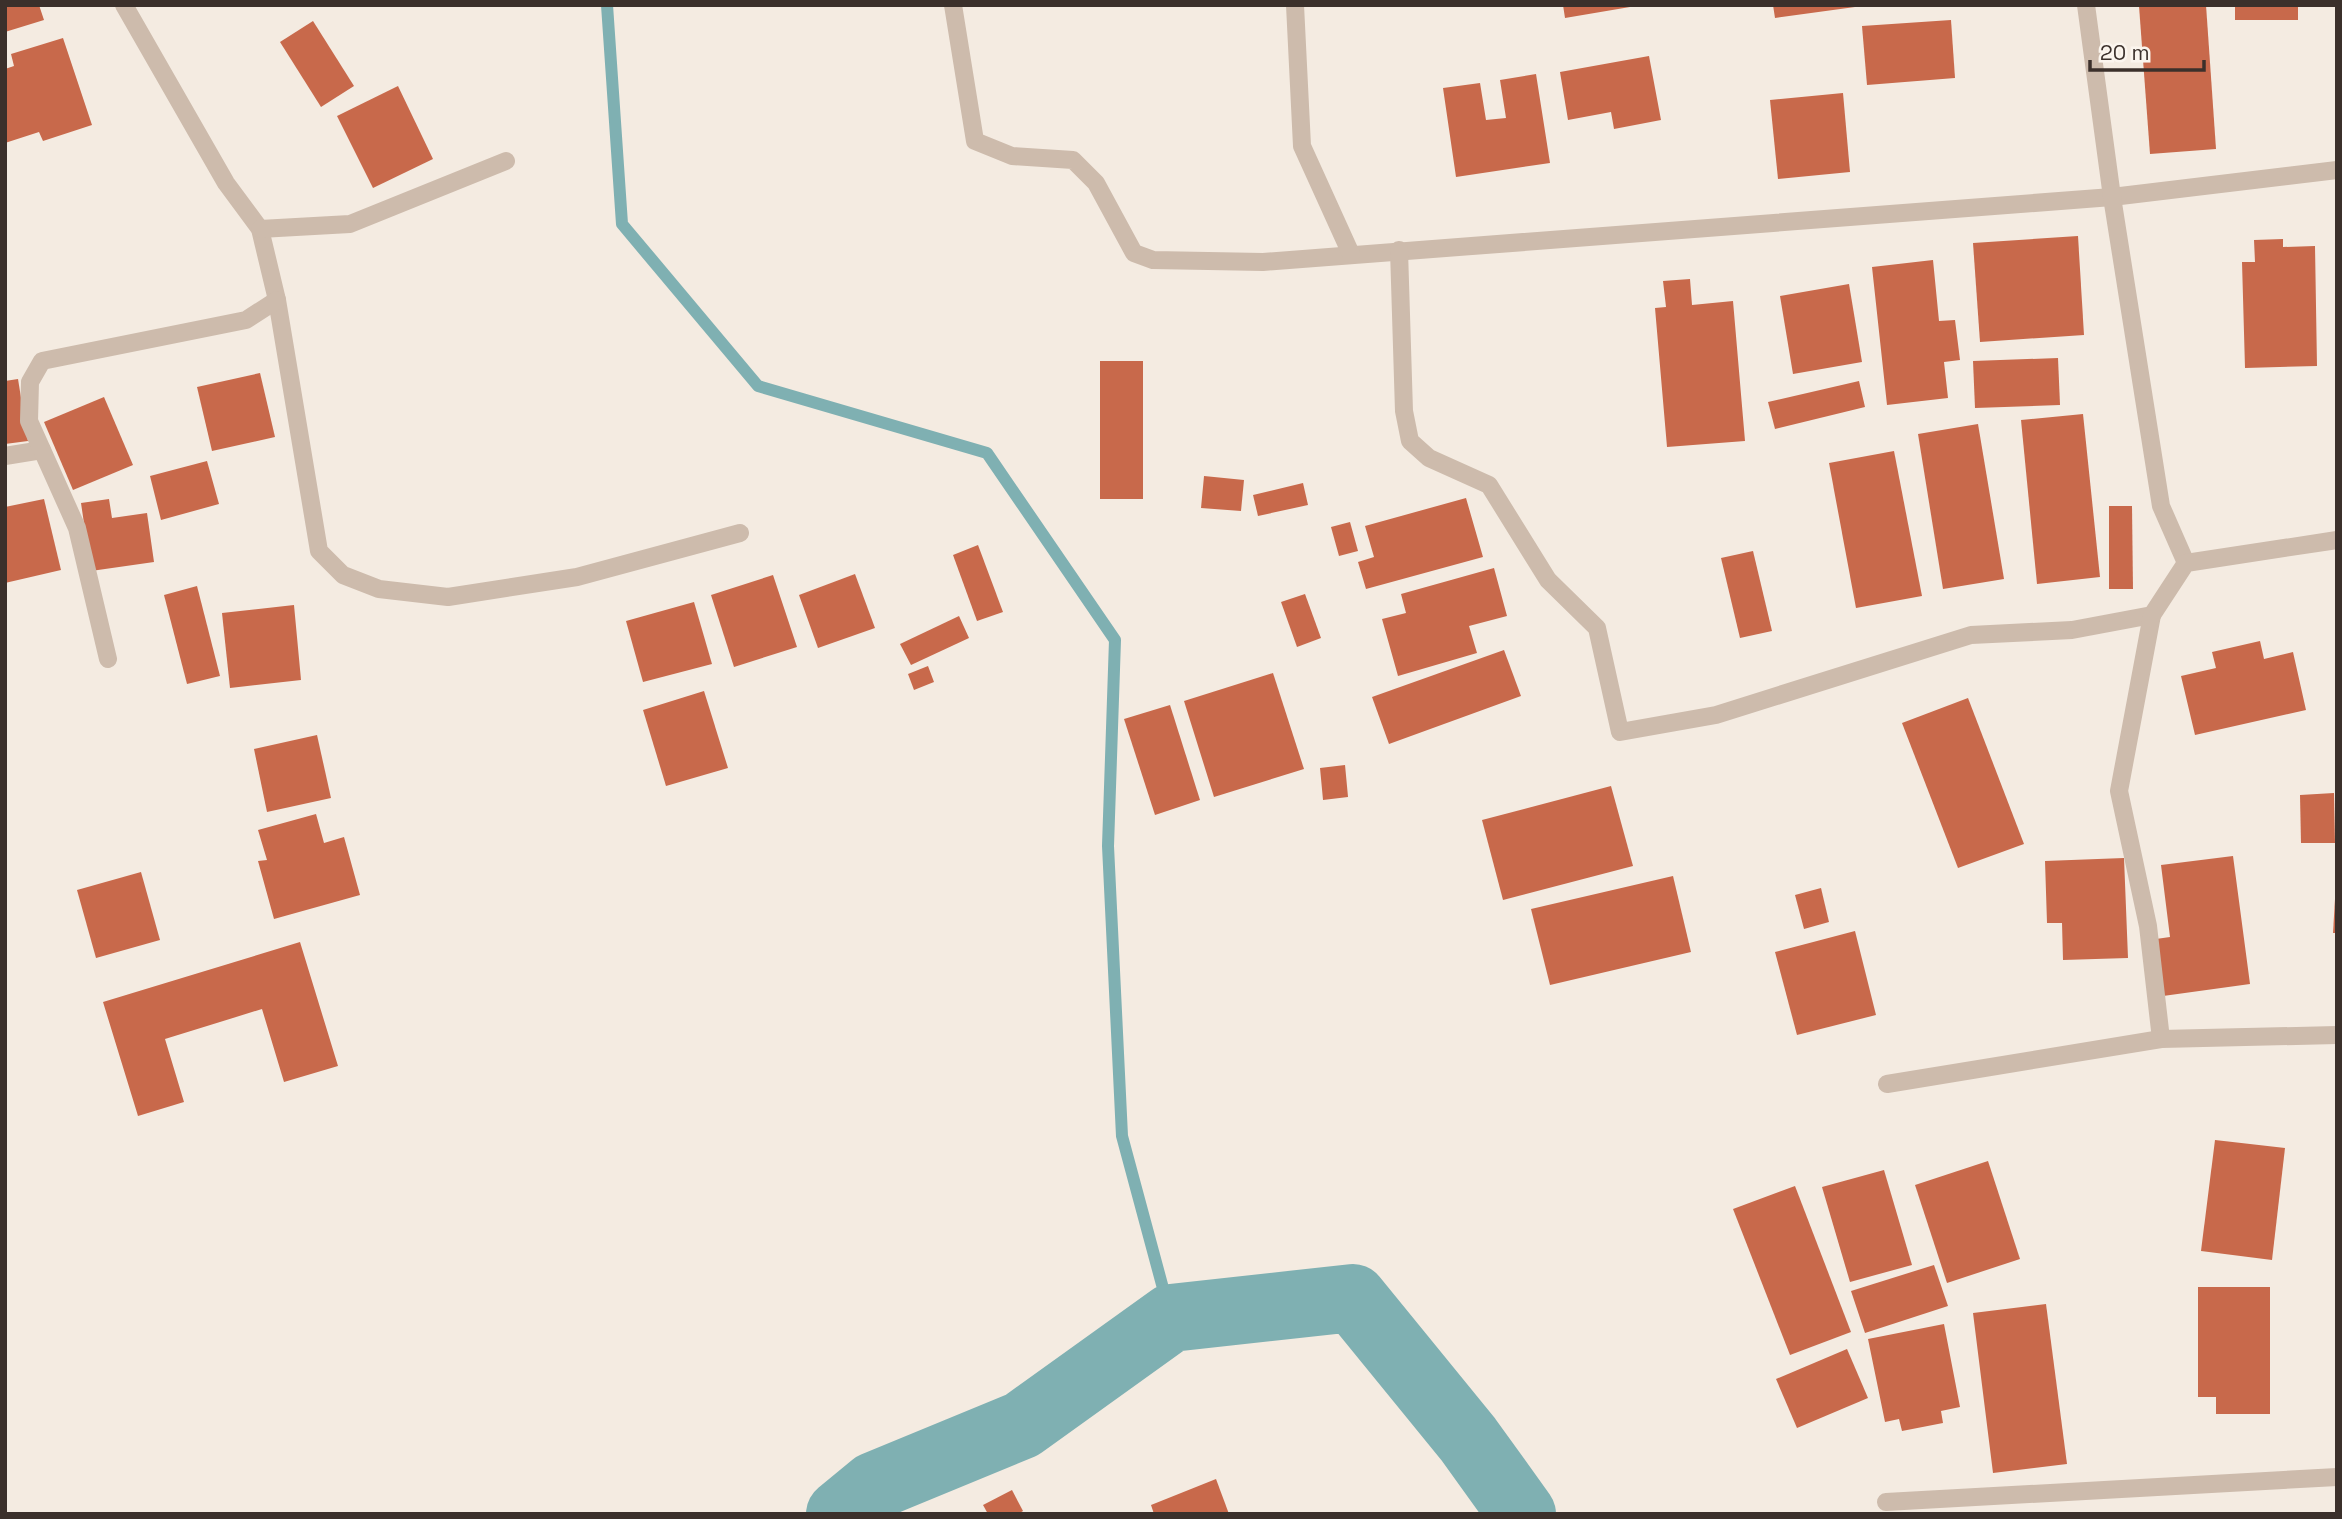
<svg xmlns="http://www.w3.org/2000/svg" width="2342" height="1519" font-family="'Space Grotesk',sans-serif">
	<rect width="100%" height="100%" fill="#f4ebe1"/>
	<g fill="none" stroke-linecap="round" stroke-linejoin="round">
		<polyline stroke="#7fb0b2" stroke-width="12" points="607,5 622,224 758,386 987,453 1115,640 1108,846 1122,1136 1171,1318"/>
		<polyline stroke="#7fb0b2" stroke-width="68" points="840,1514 874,1486 1022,1425 1171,1318 1353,1298 1468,1439 1522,1514"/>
	</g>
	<g fill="#c8694b">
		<polygon points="5,5 39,5 44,20 5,32"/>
		<polygon points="1563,5 1630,5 1630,7 1565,18"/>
		<polygon points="1773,5 1854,5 1855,7 1775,18"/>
		<polygon points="2147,5 2206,5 2216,149 2150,154 2139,6"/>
		<rect x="2235" y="5" width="63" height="15"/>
		<polygon points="1951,20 1955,78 1867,85 1862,26"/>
		<polygon points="313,21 354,86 321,107 280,42"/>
		<polygon points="63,38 92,125 43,141 39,132 5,143 5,69 14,66 11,54"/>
		<polygon points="1649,56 1661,120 1614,129 1611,112 1568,120 1560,72"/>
		<polygon points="1536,74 1550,163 1456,177 1443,88 1480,83 1486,120 1506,118 1500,80"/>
		<polygon points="398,86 433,159 373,188 337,116"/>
		<polygon points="1843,93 1850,172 1778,179 1770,100"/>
		<polygon points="2078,236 2084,335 1980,342 1973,243"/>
		<polygon points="2283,239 2283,247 2315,246 2317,366 2245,368 2242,262 2255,262 2254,240"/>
		<polygon points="1933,260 1939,321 1955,320 1960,360 1944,362 1948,398 1887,405 1872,267"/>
		<polygon points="1690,279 1692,305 1733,301 1745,441 1667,447 1655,308 1666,307 1663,281"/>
		<polygon points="1849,284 1862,362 1793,374 1780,296"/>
		<polygon points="2058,358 2060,405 1975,408 1973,361"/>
		<rect x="1100" y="361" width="43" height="138"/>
		<polygon points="260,373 275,437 212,451 197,387"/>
		<polygon points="18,379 28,441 5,444 5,381"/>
		<polygon points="1859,381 1865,407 1775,429 1768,402"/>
		<polygon points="104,397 133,465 73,490 44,422"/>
		<polygon points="2083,414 2100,577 2037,584 2021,420"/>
		<polygon points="1978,424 2004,579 1943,589 1918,434"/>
		<polygon points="1894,451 1922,596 1856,608 1829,463"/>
		<polygon points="207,461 219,504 161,520 150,476"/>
		<polygon points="1204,476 1244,480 1241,511 1201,508"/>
		<polygon points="1303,483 1308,505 1258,516 1253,495"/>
		<polygon points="1466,498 1483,557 1366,589 1358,562 1374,557 1365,526"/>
		<polygon points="44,499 61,570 5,583 5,507"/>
		<polygon points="109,499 112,518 147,513 154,562 91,571 81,503"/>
		<polygon points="2109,506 2132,506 2133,589 2109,589"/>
		<polygon points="1350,522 1358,551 1339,556 1331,527"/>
		<polygon points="978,545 1003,612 977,621 953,555"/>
		<polygon points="1753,551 1772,631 1740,638 1721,558"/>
		<polygon points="1494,568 1507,616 1469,626 1477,653 1398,676 1382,619 1406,613 1401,594"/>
		<polygon points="855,574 875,628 818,648 799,595"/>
		<polygon points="773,575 797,647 734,667 711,595"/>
		<polygon points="197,586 220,676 187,684 164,595"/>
		<polygon points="1305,594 1321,638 1297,647 1281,602"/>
		<polygon points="694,602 712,664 643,682 626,621"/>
		<polygon points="294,605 301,680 230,688 222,613"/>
		<polygon points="959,616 969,638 911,665 900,644"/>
		<polygon points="2260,641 2264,659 2293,652 2306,710 2195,735 2181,676 2216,668 2212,652"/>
		<polygon points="1504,650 1521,696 1389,744 1372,697"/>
		<polygon points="928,666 934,682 914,690 908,674"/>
		<polygon points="1273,673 1304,769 1214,797 1184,701"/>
		<polygon points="704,691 728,768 666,786 643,710"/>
		<polygon points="1968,698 2024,844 1958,868 1902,723"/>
		<polygon points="1170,705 1200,800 1155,815 1124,719"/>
		<polygon points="317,735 331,798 267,812 254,749"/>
		<polygon points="1345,765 1348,797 1323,800 1320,768"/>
		<polygon points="1611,786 1633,866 1503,900 1482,820"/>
		<polygon points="2334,793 2335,843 2301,843 2300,795"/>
		<polygon points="316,814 324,843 344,837 360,895 274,919 258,861 267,860 258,830"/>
		<polygon points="2233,856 2250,984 2163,996 2156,939 2170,937 2161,865"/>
		<polygon points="2124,858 2128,958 2063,960 2062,923 2047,923 2045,861"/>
		<polygon points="141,872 160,940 96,958 77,890"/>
		<polygon points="1673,876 1691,952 1550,985 1531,909"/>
		<polygon points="1821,888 1829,922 1804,929 1795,895"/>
		<polygon points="2335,899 2337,899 2337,933 2333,933"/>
		<polygon points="1855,931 1876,1015 1797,1035 1775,952"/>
		<polygon points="300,942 338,1066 284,1082 262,1009 165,1039 184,1102 138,1116 103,1002"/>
		<polygon points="2215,1140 2285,1148 2272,1260 2201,1251"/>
		<polygon points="1988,1161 2020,1259 1947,1283 1915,1185"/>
		<polygon points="1884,1170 1912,1265 1850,1282 1822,1187"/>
		<polygon points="1795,1186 1851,1332 1790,1355 1733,1209"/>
		<polygon points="1934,1265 1948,1306 1865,1333 1851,1291"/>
		<polygon points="2198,1287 2270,1287 2270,1414 2216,1414 2216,1397 2198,1397"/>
		<polygon points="2046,1304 2067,1464 1993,1473 1973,1313"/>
		<polygon points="1944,1324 1960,1407 1941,1411 1943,1423 1902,1431 1899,1419 1885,1422 1868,1339"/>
		<polygon points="1847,1349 1868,1398 1797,1428 1776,1379"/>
		<polygon points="1216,1479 1229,1514 1154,1514 1151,1505"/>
		<polygon points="1012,1490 1023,1511 1018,1514 988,1514 983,1505"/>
	</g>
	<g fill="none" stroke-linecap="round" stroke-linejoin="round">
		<g stroke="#cdbbac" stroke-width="18">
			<polyline points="124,5 226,183 260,229 277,300 319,551 343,575 379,589 448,597 577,577 740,533"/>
			<polyline points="953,5 975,141 1012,156 1073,160 1096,183 1134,253 1153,260 1263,262 2112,197 2337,170"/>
			<polyline points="1295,5 1302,146 1351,254"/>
			<polyline points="2086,5 2112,197 2161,506 2186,563"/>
			<polyline points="260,229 350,224 506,161"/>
			<polyline points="1399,250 1404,411 1410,441 1429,458 1489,485 1548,580 1597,628 1620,732 1716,715 1971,635 2072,630 2152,615 2186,563 2337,540"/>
			<polyline points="5,456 42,450"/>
			<polyline points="2152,615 2119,791 2148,926 2161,1039"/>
			<polyline points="108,659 77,528 29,421 30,382 42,361 246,320 277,300"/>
			<polyline points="1887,1084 2161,1039 2337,1035"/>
			<polyline points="1886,1502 2337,1477"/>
		</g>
	</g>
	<rect width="2342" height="1519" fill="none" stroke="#3b302b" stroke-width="14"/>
	<path d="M2090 60v10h114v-10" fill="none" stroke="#3b302b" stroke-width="3.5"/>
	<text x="2100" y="60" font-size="21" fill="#3b302b" stroke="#fbf5ee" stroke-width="5" paint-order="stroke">20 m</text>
</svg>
